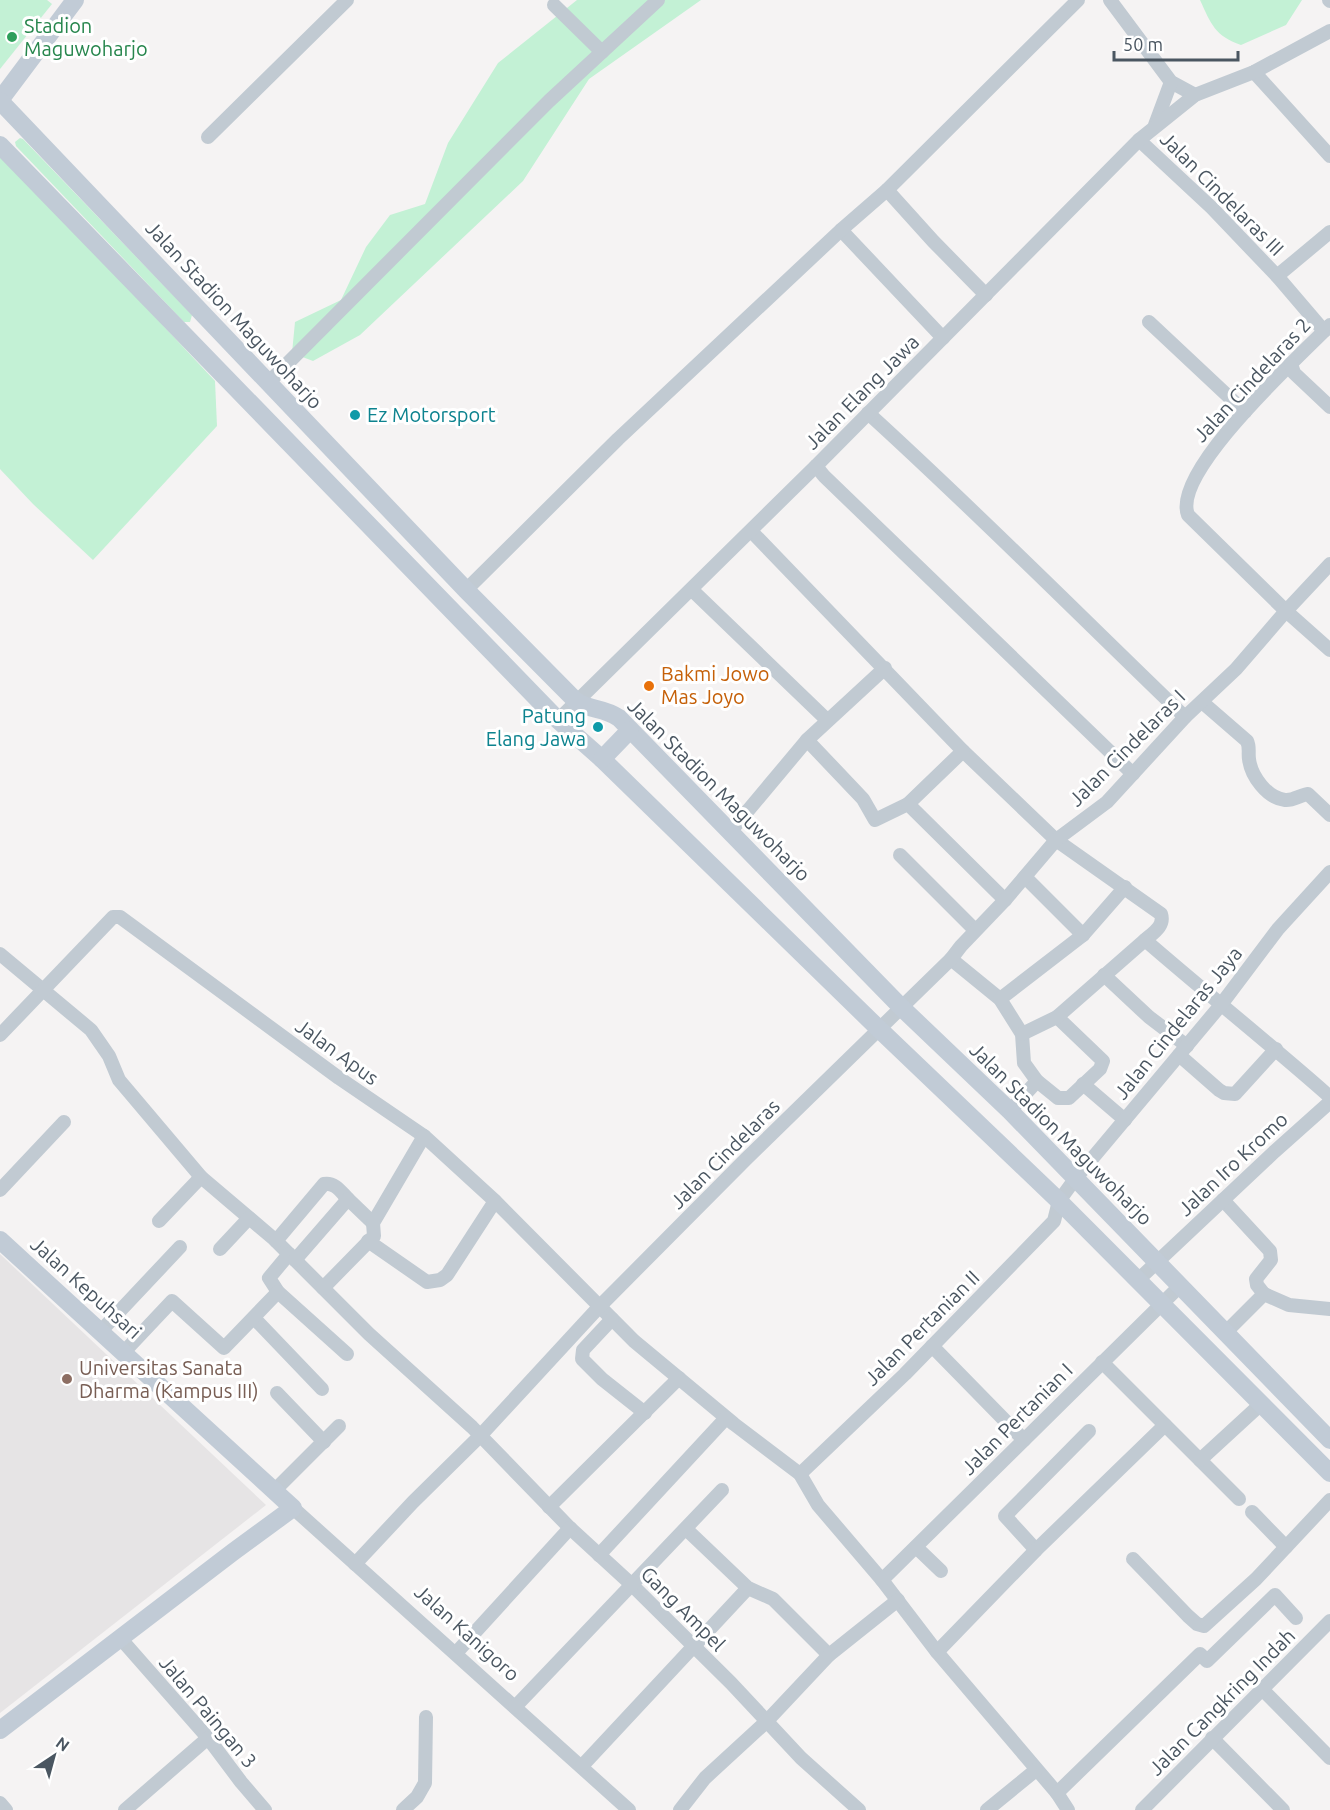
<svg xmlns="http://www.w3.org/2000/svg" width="1330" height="1810" font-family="Ubuntu,sans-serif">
	<rect width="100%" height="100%" fill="#f5f3f3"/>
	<polygon fill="#e6e4e5" points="0,1254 266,1505 0,1713"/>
	<g fill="#c3f1d5">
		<polygon points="0,0 47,0 52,4 0,69"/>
		<polygon points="577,0 701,0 589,79 523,181 360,335 313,361 292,353 295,322 341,300 366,247 390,215 425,204 448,143 498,63"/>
		<path d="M1200 0H1302L1286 25 1241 45C1215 36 1211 24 1200 0Z"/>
		<polygon points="20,138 23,139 192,315 190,322 184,322 16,146 15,142"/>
		<polygon points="0,154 8,160 215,381 217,426 93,560 33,504 0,469"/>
	</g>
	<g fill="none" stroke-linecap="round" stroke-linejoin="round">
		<g stroke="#c1cad2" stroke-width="14">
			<polyline points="1110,0 1171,82 1195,95"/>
			<polyline points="1329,0 1330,1"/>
			<polyline points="554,5 602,52"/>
			<polyline points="1254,72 1330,156"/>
			<polyline points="1155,125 1171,82"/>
			<polyline points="208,137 347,0"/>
			<polyline points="1139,140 1212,208 1277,276 1324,331"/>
			<polyline points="887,190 933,241 986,295"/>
			<polyline points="841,230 943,338"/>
			<polyline points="1277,276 1330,232"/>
			<polyline points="1149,322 1245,412"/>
			<path d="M1330 325C1300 356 1171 472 1188 515L1286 611 1330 650"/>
			<polyline points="1291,364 1294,373 1330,407"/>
			<polyline points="268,383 549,101 658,0"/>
			<path d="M868 413C976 511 1079 615 1185 717"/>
			<polyline points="816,466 824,476 1133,774"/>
			<path d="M751 531 963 751 1056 840 1161 914C1165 926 1153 933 1145 940 1206 993 1269 1043 1330 1097"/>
			<polyline points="466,590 618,439 841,230 887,190 1078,0"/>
			<polyline points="692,590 827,720"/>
			<polyline points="885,668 807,740 863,799 875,820 908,804 1005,900"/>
			<path d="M1202 702 1247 741C1250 747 1248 753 1249 759 1251 776 1267 798 1285 800 1293 801 1300 795 1308 794L1330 815"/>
			<polyline points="558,720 816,466 1139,140 1195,95 1254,72 1330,31"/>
			<polyline points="908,804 963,751"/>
			<polyline points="730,832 807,740"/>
			<polyline points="900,855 975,930"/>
			<polyline points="1025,877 1083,935 1125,887"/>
			<polyline points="0,954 91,1030 109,1056 119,1080 201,1177 274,1239 369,1334 472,1427 570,1528 631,1584 731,1683 801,1758 859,1810"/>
			<polyline points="951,959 1000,999 1022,1034 1024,1063 1037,1081 1058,1098 1069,1098 1100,1069 1103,1061 1057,1017"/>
			<polyline points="1104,975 1149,1017 1187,1046"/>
			<polyline points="1000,999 1083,935"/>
			<polyline points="1022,1034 1057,1017 1145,940"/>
			<polyline points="0,1035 113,917 120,917 339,1078 424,1136 495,1201 634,1341 734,1424 800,1474 818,1505 882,1580 937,1652 1057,1793 1068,1810"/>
			<polyline points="1179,1055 1219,1090 1224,1093 1235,1094 1276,1049"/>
			<polyline points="1083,1084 1125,1120"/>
			<polyline points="1010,1111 1037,1081"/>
			<polyline points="0,1190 64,1122"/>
			<polyline points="1223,1200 1270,1251 1271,1260 1256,1279 1257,1285 1264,1294"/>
			<polyline points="159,1221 201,1177"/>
			<path d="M276 1241 324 1184C335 1182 341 1192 348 1199"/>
			<polyline points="368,1241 427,1282 440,1280 447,1275 495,1201"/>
			<polyline points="220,1249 249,1218"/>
			<polyline points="289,1254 269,1278 278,1292 347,1354"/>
			<polyline points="295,1260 348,1199 373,1223"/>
			<polyline points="1138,1280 1274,1152 1330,1102"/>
			<polyline points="323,1288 374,1236 373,1223 424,1136"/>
			<polyline points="254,1318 322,1389"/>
			<polyline points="612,1319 583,1350 582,1359 602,1379 645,1413"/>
			<polyline points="100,1332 180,1247"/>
			<polyline points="1225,1333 1264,1294 1289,1305 1330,1309"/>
			<polyline points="932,1346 1024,1440"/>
			<polyline points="123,1353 172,1301 224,1348 278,1292"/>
			<polyline points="1102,1362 1239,1499"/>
			<polyline points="277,1393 324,1442"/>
			<polyline points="1200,1460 1261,1404"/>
			<polyline points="800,1474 905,1374 1054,1221 1059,1201 1075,1179 1220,1006 1278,929 1330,872"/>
			<polyline points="274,1491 339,1426"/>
			<polyline points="549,1507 679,1378"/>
			<polyline points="293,1508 629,1810"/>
			<polyline points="1252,1512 1286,1547"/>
			<polyline points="686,1529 748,1588 773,1599 829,1655"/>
			<polyline points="916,1547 941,1571"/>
			<polyline points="1036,1550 1005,1516 1089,1431"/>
			<polyline points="599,1555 726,1418"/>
			<polyline points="1133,1559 1188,1616 1197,1624 1204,1626 1256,1579 1330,1500"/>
			<polyline points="355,1564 413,1502 480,1436 599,1307 746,1159 951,959 961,946 1005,900 1056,840 1107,802 1185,717 1236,669 1286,611 1330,564"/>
			<polyline points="882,1580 1180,1286"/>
			<polyline points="121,1639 208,1738 241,1782 265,1810"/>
			<polyline points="937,1652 1036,1550 1165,1425"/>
			<polyline points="456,1653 570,1528"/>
			<polyline points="1262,1689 1330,1758"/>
			<polyline points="515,1707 722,1490"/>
			<polyline points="1212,1738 1283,1810"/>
			<polyline points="582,1766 748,1588"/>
			<polyline points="1057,1793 1200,1654 1207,1661 1275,1595 1296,1618"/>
			<polyline points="0,1803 6,1810"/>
			<polyline points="125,1810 208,1738"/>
			<polyline points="403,1810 417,1797 425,1783 426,1717"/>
			<polyline points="680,1810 705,1778 766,1722 829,1655 898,1600"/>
			<polyline points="987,1810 1036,1770"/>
			<polyline points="1142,1810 1330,1621"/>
		</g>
		<g stroke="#c1cbd6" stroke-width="18">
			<polyline points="0,100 75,0"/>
			<path d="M0 101 466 590 576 701C591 711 603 707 619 718L902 1008 1010 1111 1330 1440"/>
			<polyline points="0,145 558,720 602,759 879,1029 1059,1201 1330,1473"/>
			<polyline points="602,759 630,730"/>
			<polyline points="0,1240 293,1508 233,1552 0,1730"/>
		</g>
	</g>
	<circle fill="#2e9e5b" stroke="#fff" stroke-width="2" cx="12" cy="37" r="6"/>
	<g fill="#0f9aa8" stroke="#fff" stroke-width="2">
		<circle cx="355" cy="415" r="6"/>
		<circle cx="598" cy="727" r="6"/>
	</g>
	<circle fill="#e8710a" stroke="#fff" stroke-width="2" cx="649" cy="686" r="6"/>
	<circle fill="#8d6e63" stroke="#fff" stroke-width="2" cx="67" cy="1379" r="6"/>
	<g text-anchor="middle" stroke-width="6" stroke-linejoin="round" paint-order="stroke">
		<g font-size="20" fill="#27864d" stroke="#fff" text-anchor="start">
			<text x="24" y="33">Stadion<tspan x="24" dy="23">Maguwoharjo</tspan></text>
		</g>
		<g font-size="20" fill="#4a5661" stroke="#fff">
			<text transform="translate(1222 194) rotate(45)" y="7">Jalan Cindelaras III</text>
			<text transform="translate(234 315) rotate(47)" y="7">Jalan Stadion Maguwoharjo</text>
			<text transform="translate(1252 380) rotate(-47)" y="7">Jalan Cindelaras 2</text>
			<text transform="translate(862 392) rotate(-45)" y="7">Jalan Elang Jawa</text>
			<text transform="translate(1127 748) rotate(-45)" y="7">Jalan Cindelaras I</text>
			<text transform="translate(719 790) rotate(45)" y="7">Jalan Stadion Maguwoharjo</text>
			<text transform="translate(1178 1023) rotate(-51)" y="7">Jalan Cindelaras Jaya</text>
			<text transform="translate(337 1052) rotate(36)" y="7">Jalan Apus</text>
			<text transform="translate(1061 1134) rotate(45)" y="7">Jalan Stadion Maguwoharjo</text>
			<text transform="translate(725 1154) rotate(-45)" y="7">Jalan Cindelaras</text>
			<text transform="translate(1233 1164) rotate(-43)" y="7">Jalan Iro Kromo</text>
			<text transform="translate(86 1288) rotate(42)" y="7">Jalan Kepuhsari</text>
			<text transform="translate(922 1328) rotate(-45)" y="7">Jalan Pertanian II</text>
			<text transform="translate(1017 1419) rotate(-45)" y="7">Jalan Pertanian I</text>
			<text transform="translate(683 1609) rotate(45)" y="7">Gang Ampel</text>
			<text transform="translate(467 1633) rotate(42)" y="7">Jalan Kanigoro</text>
			<text transform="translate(1222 1702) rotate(-45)" y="7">Jalan Cangkring Indah</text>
			<text transform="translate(208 1712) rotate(50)" y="7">Jalan Paingan 3</text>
		</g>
		<g font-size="20" fill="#0d838f" stroke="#fff" text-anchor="start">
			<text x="367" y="422">Ez Motorsport</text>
			<text x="586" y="723" text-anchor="end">Patung<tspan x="586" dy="23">Elang Jawa</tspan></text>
		</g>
		<g font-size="20" fill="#c56008" stroke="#fff" text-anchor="start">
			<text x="661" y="681">Bakmi Jowo<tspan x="661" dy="23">Mas Joyo</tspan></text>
		</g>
		<g font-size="20" fill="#785e54" stroke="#fff" text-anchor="start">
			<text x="79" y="1375">Universitas Sanata<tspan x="79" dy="23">Dharma (Kampus III)</tspan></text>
		</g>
	</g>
	<g transform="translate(54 1756) rotate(36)" stroke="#ffffff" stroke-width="4.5" paint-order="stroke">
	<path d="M0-4.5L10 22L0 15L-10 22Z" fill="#4a5661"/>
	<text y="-9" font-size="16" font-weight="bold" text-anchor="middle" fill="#4a5661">N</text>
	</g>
	<path d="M1114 51v9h124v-9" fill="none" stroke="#4a5661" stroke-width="3"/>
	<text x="1123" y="51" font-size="18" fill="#4a5661" stroke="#ffffff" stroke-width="4.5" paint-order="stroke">50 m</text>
</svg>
